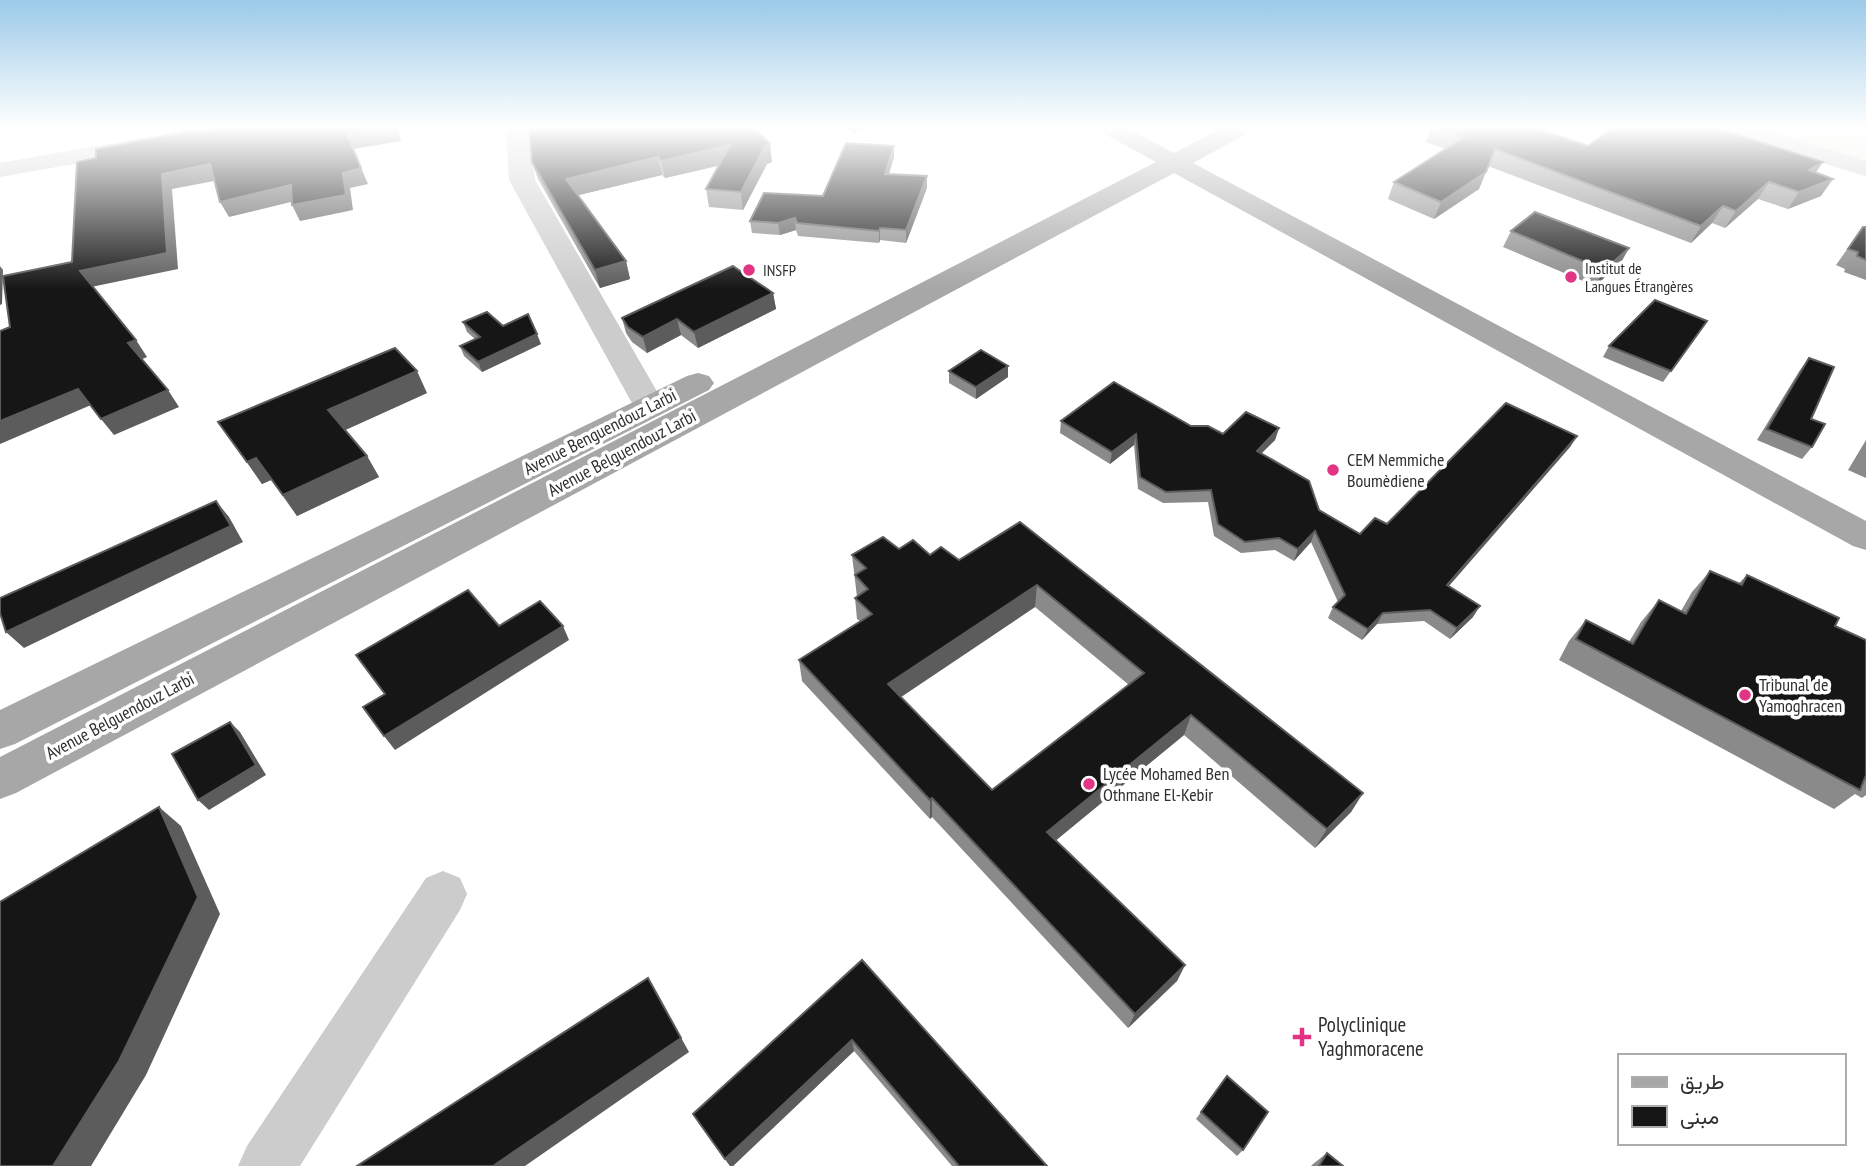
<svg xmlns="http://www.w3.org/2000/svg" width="1866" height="1166" font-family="'PT Sans Narrow',Vazirmatn,sans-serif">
	<rect width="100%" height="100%" fill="#fff"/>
	<polygon fill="#ebecdd" points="1706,126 1866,126 1866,177"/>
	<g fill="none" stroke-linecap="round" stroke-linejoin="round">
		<g fill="#ccc" fill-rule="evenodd">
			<polygon points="210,126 262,126 258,131 250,133 0,177 0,163"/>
			<polygon points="506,126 530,126 535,180 666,407 662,414 650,417 638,414 509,180"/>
			<polygon points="1716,126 1752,126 1866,161 1866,176 1720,131"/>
			<polygon points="443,871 460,878 467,894 460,910 300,1166 238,1166 247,1146 426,878"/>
		</g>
		<g fill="#a7a7a7" fill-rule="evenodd">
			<polygon points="1095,126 1124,126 1174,153 1226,126 1256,126 1252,131 1193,163 1866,521 1866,550 1853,546 1174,173 16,793 0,799 0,757 1156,162 1099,131"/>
			<polygon points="698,373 709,376 714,383 709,390 15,744 0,749 0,710 687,376"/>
		</g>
	</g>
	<g fill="#8a8a8a" fill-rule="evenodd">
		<polygon points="529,126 772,162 767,164 743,210 709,207 706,189 718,166 665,178 662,175 578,195 626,261 630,279 600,288 538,179 532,162"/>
		<polygon points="843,126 875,126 854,133"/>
		<polygon points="1432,126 1537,126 1535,127 1588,146 1823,162 1816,172 1821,196 1788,209 1758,199 1725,228 1712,223 1691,243 1488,166 1479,189 1434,219 1388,199 1394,182 1445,149 1426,142"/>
		<polygon points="894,157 889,174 927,188 906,243 880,240 879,243 798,236 796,230 780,235 752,233 750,221 823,196"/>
		<polygon points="1863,227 1866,227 1866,280 1844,272 1845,269 1836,265"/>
		<polygon points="1511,231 1629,248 1620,264 1595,286 1503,247"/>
		<polygon points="773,293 776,309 698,348 681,335 647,353 632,342 626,333 622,318"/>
		<polygon points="1707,321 1663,382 1603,357 1609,346"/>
		<polygon points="463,322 503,326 541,344 482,372 464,356 460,346 475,339 467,332"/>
		<polygon points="1809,358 1812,447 1802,459 1757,440 1800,370"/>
		<polygon points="949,371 1008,377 976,399 949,383"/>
		<polygon points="427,393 345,430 367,456 379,477 297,516 271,480 262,484 218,422"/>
		<polygon points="1061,421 1191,426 1223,434 1279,428 1275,440 1261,453 1319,510 1360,534 1387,524 1577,436 1570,447 1449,586 1473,617 1450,639 1424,621 1377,624 1362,640 1328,618 1333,607 1338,602 1311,542 1294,561 1275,550 1241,553 1214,536 1208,502 1163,503 1138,489 1134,445 1110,464 1060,433"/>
		<polygon points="1866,440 1866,478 1848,470"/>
		<path d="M1020 522 1363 793 1351 812 1315 848 1184 735 1055 841 1185 965 1177 981 1128 1028 932 817 930 819 802 681 799 660 860 621 857 619 855 598 857 597 852 555 899 549 959 560ZM1035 607 1129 685 992 790 901 697Z"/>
		<polygon points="1710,571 1738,584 1747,575 1835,626 1866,640 1866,795 1862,798 1855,794 1834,809 1559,660 1569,641 1586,620 1629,642 1641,622 1659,600 1681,611 1692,592"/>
		<polygon points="862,960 1047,1166 952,1166 854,1051 733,1166 730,1166 693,1114"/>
		<polygon points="1227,1076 1243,1150 1237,1156 1196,1119"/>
		<polygon points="1327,1153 1343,1166 1311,1166 1313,1164"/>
	</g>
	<g fill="#5c5c5c">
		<polygon points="393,126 397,126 401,141 353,149 368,184 350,188 353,210 300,221 292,205 343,173 347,134"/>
		<polygon points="853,126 875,126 854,133"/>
		<polygon points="770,144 772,162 767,164 743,210 741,192 765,146"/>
		<polygon points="730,145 733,162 665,178 661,161"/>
		<polygon points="894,146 894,157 885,186 885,174"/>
		<polygon points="658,157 662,175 571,197 566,179"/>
		<polygon points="1823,162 1812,178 1809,170"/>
		<polygon points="210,164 219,180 172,189 178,269 91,287 80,271 162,174"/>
		<polygon points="1486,172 1479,189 1434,219 1441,202"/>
		<polygon points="927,176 927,188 906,243 906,230"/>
		<polygon points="1833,179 1821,196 1788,209 1799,192"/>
		<polygon points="1769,182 1758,199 1725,228 1736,211"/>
		<polygon points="291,185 299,200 229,217 220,202"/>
		<polygon points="1723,206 1712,223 1691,243 1701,226"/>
		<polygon points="795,218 796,230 780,235 778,223"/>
		<polygon points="880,228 880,240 879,243 879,231"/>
		<polygon points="1629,248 1620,264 1595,286 1604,270"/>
		<polygon points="626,261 630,279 600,288 595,270"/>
		<polygon points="0,266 3,270 2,304 0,305"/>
		<polygon points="773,293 776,309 698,348 694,332"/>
		<polygon points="677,319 681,335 647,353 643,337"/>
		<polygon points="537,334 541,344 482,372 478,362"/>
		<polygon points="136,340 147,357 140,360 128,343"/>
		<polygon points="1008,366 1008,377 976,399 976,387"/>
		<polygon points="417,371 427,393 341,432 328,410"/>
		<polygon points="78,389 91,405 0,444 0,421"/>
		<polygon points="168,390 179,407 114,435 101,419"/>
		<polygon points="1279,428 1275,440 1253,462 1257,451"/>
		<polygon points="1136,434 1134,445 1110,464 1112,452"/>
		<polygon points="1577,436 1570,447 1440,596 1447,585"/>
		<polygon points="367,456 379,477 297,516 283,495"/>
		<polygon points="256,458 271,480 262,484 247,462"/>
		<polygon points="216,501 229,517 243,542 24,648 6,632"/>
		<polygon points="1315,531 1311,542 1294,561 1298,549"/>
		<polygon points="1037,585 1035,607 889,705 888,684"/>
		<polygon points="1480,606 1473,617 1450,639 1457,628"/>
		<polygon points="1383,613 1377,624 1362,640 1368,629"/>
		<polygon points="563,626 569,640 395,750 384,736"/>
		<polygon points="1191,715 1184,735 1043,851 1047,832"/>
		<polygon points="230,722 240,732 266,775 209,810 198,800"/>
		<polygon points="1363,793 1351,812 1315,848 1327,829"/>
		<polygon points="932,798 932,817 930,819 930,800"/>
		<polygon points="159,807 181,826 220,914 146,1075 91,1166 53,1166"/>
		<polygon points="1185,965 1177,981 1128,1028 1135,1014"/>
		<polygon points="648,978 689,1052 525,1166 493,1166"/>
		<polygon points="852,1040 854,1051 733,1166 730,1166 725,1159"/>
	</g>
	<g fill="#161616" stroke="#5c5c5c" stroke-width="2" fill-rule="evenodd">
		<polygon points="230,126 393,126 347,134 361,168 343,173 346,195 292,205 291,185 220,202 210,164 162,174 167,253 80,271 136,340 128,343 168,390 101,419 78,389 0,421 0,331 10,327 3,276 72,262 77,162 96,158 96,149 195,130 195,133"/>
		<polygon points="529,126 753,126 770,144 765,146 741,192 706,189 730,145 661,161 658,157 566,179 626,261 595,270 532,162"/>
		<polygon points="1433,126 1530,126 1588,146 1615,126 1709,126 1823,162 1809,170 1833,179 1799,192 1769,182 1736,211 1723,206 1701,226 1495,149 1486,172 1441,202 1394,182 1464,137"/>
		<polygon points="846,143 894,146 885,174 927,176 906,230 880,228 879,231 797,223 795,218 778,223 750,221 764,193 823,196"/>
		<polygon points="1535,212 1629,248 1604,270 1511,231"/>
		<polygon points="1863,227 1866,227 1866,260 1857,256 1858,252 1848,249"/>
		<polygon points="733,266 773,293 694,332 677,319 643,337 628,327 622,318"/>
		<polygon points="1655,300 1707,321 1671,371 1609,346"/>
		<polygon points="487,312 503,326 528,314 537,334 478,362 460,346 480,337 463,322"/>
		<polygon points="395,348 417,371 328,410 367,456 283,495 256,458 247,462 218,422"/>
		<polygon points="981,350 1008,366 976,387 949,371"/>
		<polygon points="1809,358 1834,367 1811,419 1825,424 1812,447 1767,429"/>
		<polygon points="1114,382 1191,426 1208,426 1223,434 1246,412 1279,428 1257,451 1309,481 1319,510 1360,534 1375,518 1387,524 1506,403 1577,436 1447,585 1480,606 1457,628 1430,610 1383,613 1368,629 1333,607 1345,595 1315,531 1298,549 1279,538 1245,542 1218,524 1211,490 1166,492 1140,477 1136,434 1112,452 1061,421"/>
		<polygon points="216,501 231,526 6,632 0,613 0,598"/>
		<path d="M1020 522 1363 793 1327 829 1191 715 1047 832 1185 965 1135 1014 932 798 930 800 799 660 872 614 855 598 868 589 855 575 866 568 852 555 883 537 899 549 913 540 930 555 941 547 959 560ZM1037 585 1144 673 992 790 888 684Z"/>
		<polygon points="1710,571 1742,585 1747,575 1839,618 1835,626 1866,640 1866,775 1860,790 1576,639 1586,620 1633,644 1659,600 1686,614"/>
		<polygon points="468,590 499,626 540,601 563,626 384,736 363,707 385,694 356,655"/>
		<polygon points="230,722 256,765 198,800 172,754"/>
		<polygon points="159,807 198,897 119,1061 53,1166 0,1166 0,902"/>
		<polygon points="862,960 1047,1166 959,1166 852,1040 725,1159 693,1114"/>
		<polygon points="648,978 681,1038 493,1166 357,1166"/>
		<polygon points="1227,1076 1268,1112 1243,1150 1201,1112"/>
		<polygon points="1327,1153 1343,1166 1319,1166"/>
	</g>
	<linearGradient id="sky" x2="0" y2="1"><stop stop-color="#9bcae9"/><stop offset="0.44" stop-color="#fff"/><stop offset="1" stop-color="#fff" stop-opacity="0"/></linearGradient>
	<rect width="1866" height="289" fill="url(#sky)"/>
	<g fill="#e23485" stroke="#fff" stroke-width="2.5">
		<circle cx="749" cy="270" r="7"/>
		<circle cx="1571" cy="277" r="7"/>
		<circle cx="1333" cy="470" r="7"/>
		<circle cx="1745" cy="695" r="7"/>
		<circle cx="1089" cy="784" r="7"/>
		<path d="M1298.5 1026.5h7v7h7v7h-7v7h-7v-7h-7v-7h7z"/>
	</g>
	<g text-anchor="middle" stroke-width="7" stroke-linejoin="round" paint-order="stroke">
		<g font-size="16" fill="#2f2f2f" stroke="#fff" text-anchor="start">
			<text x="1585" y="274">Institut de<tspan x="1585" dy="18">Langues Étrangères</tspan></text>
			<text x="763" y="276">INSFP</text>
		</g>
		<g font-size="18" fill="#2f2f2f" stroke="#fff">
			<text transform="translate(600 432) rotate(-27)" y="6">Avenue Benguendouz Larbi</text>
			<text transform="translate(622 453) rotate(-28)" y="6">Avenue Belguendouz Larbi</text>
			<text transform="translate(120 716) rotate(-28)" y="6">Avenue Belguendouz Larbi</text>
		</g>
		<g font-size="18" fill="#2f2f2f" stroke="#fff" text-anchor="start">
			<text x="1347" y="466">CEM Nemmiche<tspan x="1347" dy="21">Boumèdiene</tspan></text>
			<text x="1759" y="691">Tribunal de<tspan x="1759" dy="21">Yamoghracen</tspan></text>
			<text x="1103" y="780">Lycée Mohamed Ben<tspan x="1103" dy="21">Othmane El-Kebir</tspan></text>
		</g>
		<g font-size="21" fill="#2f2f2f" stroke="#fff" text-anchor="start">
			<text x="1318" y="1032">Polyclinique<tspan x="1318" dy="24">Yaghmoracene</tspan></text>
		</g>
	</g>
	<rect x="1618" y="1054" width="228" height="91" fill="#ffffff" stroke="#acacac" stroke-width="2"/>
	<rect x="1632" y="1077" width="35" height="10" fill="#a7a7a7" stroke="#acacac" stroke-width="2"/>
	<text x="1680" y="1089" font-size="21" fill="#2f2f2f">طريق</text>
	<rect x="1632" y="1106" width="35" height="21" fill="#161616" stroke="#acacac" stroke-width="2"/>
	<text x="1680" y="1124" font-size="21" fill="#2f2f2f">مبنى</text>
</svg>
